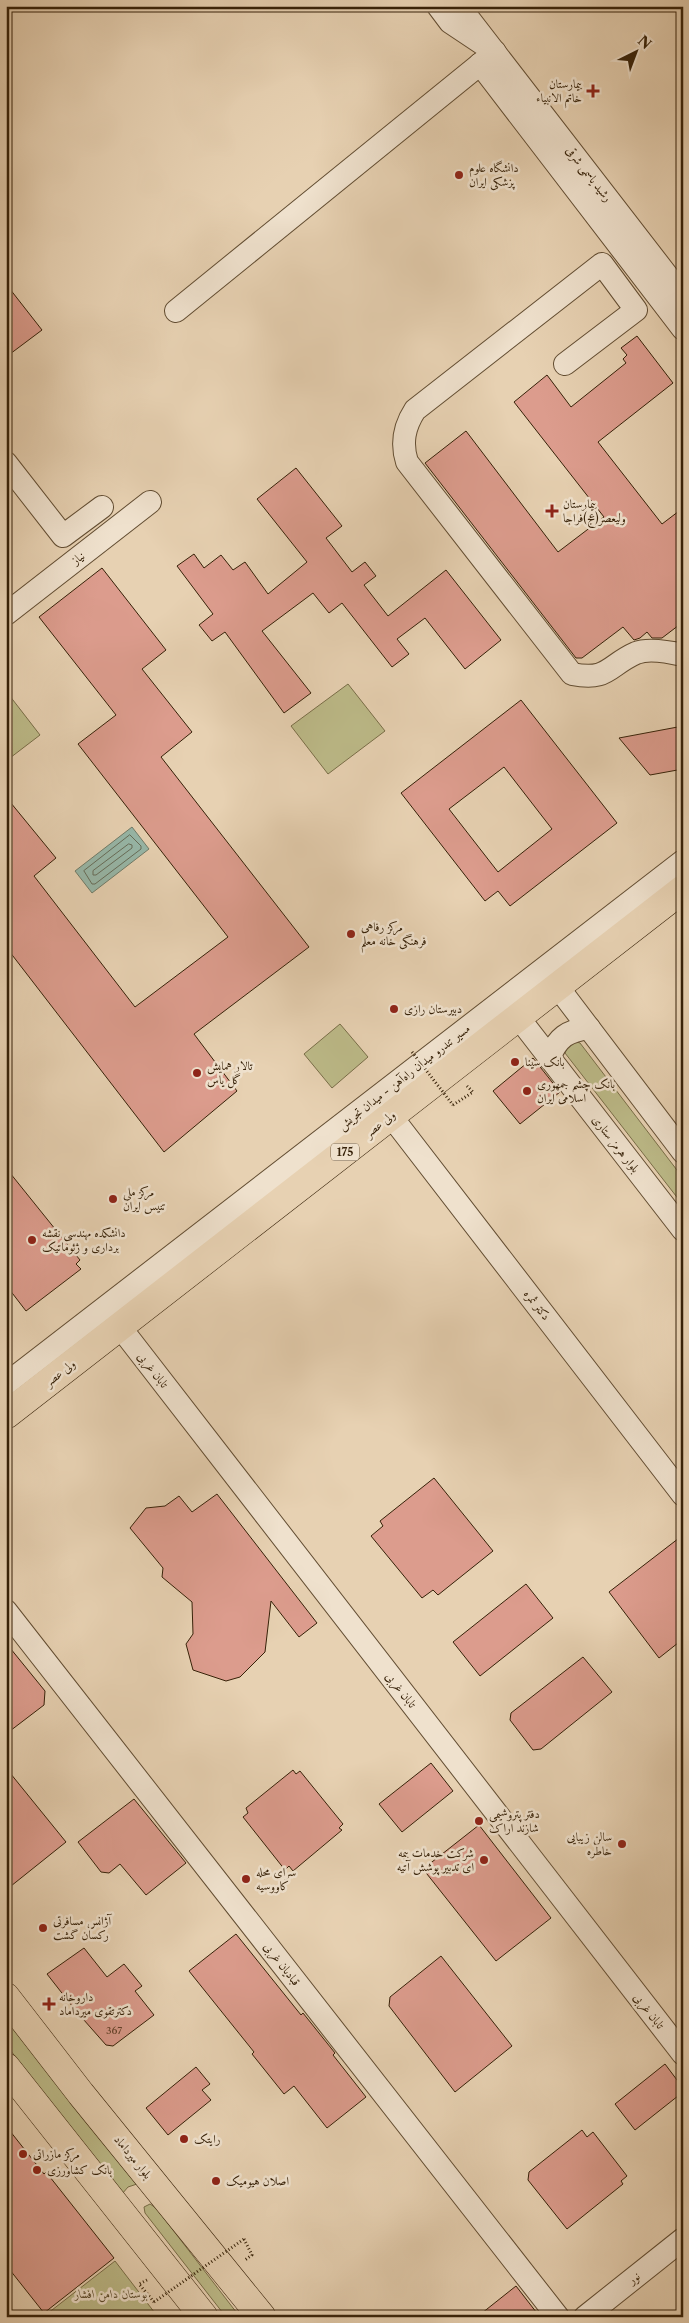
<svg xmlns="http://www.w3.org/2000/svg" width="689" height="2323" font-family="'Libre Caslon Text',Amiri,serif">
	<rect width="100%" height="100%" fill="#e7d1b2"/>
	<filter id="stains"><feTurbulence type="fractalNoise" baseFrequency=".004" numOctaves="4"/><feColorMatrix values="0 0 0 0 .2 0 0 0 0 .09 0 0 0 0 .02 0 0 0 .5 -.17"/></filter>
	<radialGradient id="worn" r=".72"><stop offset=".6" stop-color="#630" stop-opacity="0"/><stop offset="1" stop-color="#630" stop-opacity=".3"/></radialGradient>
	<g fill="#bcba88" stroke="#796e48">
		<polygon points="348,684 385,731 328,774 291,726"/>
		<polygon points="6,691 40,735 6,761"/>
		<polygon points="340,1024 368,1057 332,1088 304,1054"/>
		<polygon points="570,1040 580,1043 683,1178 683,1205 565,1053"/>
		<polygon points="6,2011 137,2184 128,2187 122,2194 114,2192 6,2044"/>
		<polygon points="150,2204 156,2208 240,2317 226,2317 145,2213 144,2207"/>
		<polygon points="115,2261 158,2317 43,2317"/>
	</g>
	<polygon fill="#97b7a8" stroke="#707b68" points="132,827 149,849 92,893 75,871"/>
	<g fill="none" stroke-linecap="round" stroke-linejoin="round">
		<g stroke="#666c58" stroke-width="1">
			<polygon points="130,835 141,846 141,849 95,884 92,884 84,871"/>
			<polygon points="129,844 132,845 132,848 96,875 93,875 93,871"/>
		</g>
	</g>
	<g fill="#dc9c8d" stroke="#362108" fill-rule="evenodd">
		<polygon points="6,284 42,330 6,357"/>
		<polygon points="637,336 673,383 598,442 662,524 683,508 683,622 662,638 652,638 647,632 640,638 634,640 623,627 582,658 576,658 425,463 466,431 558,552 604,517 514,402 547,375 571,407 626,363 623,359 627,355 621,348"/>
		<polygon points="296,468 342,526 326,538 352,572 365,562 376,576 364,585 388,616 446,570 501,640 465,669 425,618 397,639 409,654 392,667 342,603 329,613 313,593 262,631 311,693 284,713 225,632 212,641 199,625 213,614 177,566 194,554 204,568 221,555 233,570 245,562 268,594 307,562 257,499"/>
		<polygon points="102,568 166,650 142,669 192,732 161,757 309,947 194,1034 237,1091 164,1152 6,947 6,797 56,858 34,876 135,1007 228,937 78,744 116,715 39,617"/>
		<path d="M521 700 617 823 510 906 498 891 485 901 401 793ZM504 767 552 829 498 872 449 809Z"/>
		<polygon points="683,726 683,769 650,775 619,738"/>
		<polygon points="533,1058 560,1092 520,1124 493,1091"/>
		<polygon points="6,1168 80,1260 76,1264 81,1269 26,1311 6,1285"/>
		<polygon points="434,1478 493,1551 438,1595 433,1590 422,1598 371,1536 383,1526 380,1521"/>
		<polygon points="217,1494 317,1623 299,1637 271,1601 265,1652 240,1677 226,1681 193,1670 186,1644 193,1634 192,1602 162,1577 163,1568 130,1528 146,1508 165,1506 179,1496 192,1512"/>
		<polygon points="683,1535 683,1639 659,1658 609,1592"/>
		<polygon points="526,1584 553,1618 480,1676 453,1642"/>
		<polygon points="6,1643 45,1691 44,1705 6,1734"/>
		<polygon points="583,1657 612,1692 541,1749 533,1750 510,1720 511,1713"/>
		<polygon points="431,1763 453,1791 402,1832 379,1804"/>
		<polygon points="6,1768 66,1842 6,1890"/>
		<polygon points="293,1770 296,1774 300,1771 343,1824 339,1828 342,1830 293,1871 289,1866 285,1870 243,1817 248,1813 246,1808"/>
		<polygon points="134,1799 186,1863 146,1895 120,1864 109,1873 101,1872 78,1842"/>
		<polygon points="479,1825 551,1918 496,1961 423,1869"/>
		<polygon points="236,1934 301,2015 303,2013 335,2053 333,2055 366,2097 327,2128 294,2086 284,2094 252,2054 254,2052 189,1971"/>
		<polygon points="84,1948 107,1977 124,1964 142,1986 135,1991 154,2015 113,2046 106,2045 76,2011 47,1974"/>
		<polygon points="441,1956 512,2046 455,2092 389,2006 390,1997"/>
		<polygon points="665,2064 683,2088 683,2092 635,2130 615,2104"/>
		<polygon points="196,2067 210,2084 202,2090 211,2100 168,2135 146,2108"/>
		<polygon points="6,2126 44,2174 46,2172 114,2258 44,2313 6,2265"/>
		<polygon points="582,2130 587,2137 593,2132 627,2176 621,2181 623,2184 567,2229 528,2180 529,2172"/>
		<polygon points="516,2286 540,2317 477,2317"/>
	</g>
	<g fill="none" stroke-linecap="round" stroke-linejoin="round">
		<defs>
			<g id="minor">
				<polyline points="459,6 683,296"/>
				<polyline points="480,64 683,329"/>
				<polyline points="176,311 495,52 450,22 438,6"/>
				<path d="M565 364 636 310 602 264 415 410C404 427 401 443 407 462L572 674C609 681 607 666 636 653 648 648 670 652 683 655"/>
				<polyline points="6,463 63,536 102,507"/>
				<polyline points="6,614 150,502"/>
				<polyline points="557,986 683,1152"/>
				<polyline points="518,1017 683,1230"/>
				<path d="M549 1058C558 1037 567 1031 589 1028"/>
				<polyline points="391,1116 683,1495"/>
				<polyline points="120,1327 683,2054"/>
				<polyline points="6,1384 683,861"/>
				<polyline points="6,1611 558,2317"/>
				<polyline points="585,2317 683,2239"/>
			</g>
			<g id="major">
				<polyline points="6,1415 683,889"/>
				<polyline points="6,1997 81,2094 262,2317"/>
				<polyline points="6,2067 204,2317"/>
			</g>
		</defs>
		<use href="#minor" stroke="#624d32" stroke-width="24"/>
		<use href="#major" stroke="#362108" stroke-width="29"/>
		<g stroke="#362108" stroke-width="3" stroke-dasharray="1 2.5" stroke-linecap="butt">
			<polyline points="453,1105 473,1092 467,1086"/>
			<polyline points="244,2239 252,2255 245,2260"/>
			<polyline points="147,2280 139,2284 154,2302"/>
		</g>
		<use href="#minor" stroke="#efe1cd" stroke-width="22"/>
		<use href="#major" stroke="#e7d1b2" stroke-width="28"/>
		<g stroke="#362108" stroke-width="3" stroke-dasharray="1 2.5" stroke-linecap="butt">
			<polyline points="412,1052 453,1105"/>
			<polyline points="154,2302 244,2239"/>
		</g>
	</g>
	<g fill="#8f2418" stroke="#efe1cd" stroke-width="2">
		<path d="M590.5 83.5h5v5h5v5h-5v5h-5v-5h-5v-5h5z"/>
		<circle cx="459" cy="175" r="5"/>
		<path d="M549.5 503.5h5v5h5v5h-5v5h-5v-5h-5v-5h5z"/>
		<circle cx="351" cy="934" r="5"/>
		<circle cx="394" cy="1009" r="5"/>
		<circle cx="515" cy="1062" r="5"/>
		<circle cx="197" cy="1073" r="5"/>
		<circle cx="527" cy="1091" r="5"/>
		<circle cx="113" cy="1199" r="5"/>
		<circle cx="32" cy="1240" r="5"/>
		<circle cx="479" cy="1821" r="5"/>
		<circle cx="622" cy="1844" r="5"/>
		<circle cx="484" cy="1860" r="5"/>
		<circle cx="246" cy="1879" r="5"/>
		<circle cx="43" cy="1928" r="5"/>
		<path d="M46.5 1996.5h5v5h5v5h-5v5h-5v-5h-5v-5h5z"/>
		<circle cx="184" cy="2139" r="5"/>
		<circle cx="23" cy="2154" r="5"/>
		<circle cx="37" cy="2170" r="5"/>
		<circle cx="216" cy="2181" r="5"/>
	</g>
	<g text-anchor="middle" stroke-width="5" stroke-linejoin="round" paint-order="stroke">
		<g font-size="10" fill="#604029">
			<text x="114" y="2034">367</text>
		</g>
		<rect fill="#efe1cd" stroke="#6e5b43" stroke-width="1" x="331" y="1143.5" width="28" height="17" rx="4"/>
		<g font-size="11" font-weight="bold" fill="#362108">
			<text x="345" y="1156">175</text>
		</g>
		<g font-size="12" fill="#362108" stroke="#efe1cd" text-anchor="start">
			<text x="582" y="88" text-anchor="end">بیمارستان<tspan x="582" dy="14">خاتم الانبیاء</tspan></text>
			<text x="469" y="172">دانشگاه علوم<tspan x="469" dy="14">پزشکی ایران</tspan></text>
			<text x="563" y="508">بیمارستان<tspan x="563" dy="14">ولیعصر(عج)فراجا</tspan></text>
			<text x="361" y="931">مرکز رفاهی<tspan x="361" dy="14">فرهنگی خانه معلم</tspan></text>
			<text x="404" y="1013">دبیرستان رازی</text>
			<text x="525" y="1066">بانک سینا</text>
			<text x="207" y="1070">تالار همایش<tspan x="207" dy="14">گل یاس</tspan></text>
			<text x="537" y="1088">بانک چشم جمهوری<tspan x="537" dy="14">اسلامی ایران</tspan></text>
			<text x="123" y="1196">مرکز ملی<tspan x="123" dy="14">تنیس ایران</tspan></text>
			<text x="42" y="1237">دانشکده مهندسی نقشه<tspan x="42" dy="14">برداری و ژئوماتیک</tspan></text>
			<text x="489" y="1818">دفتر پتروشیمی<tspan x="489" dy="14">شازند اراک</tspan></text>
			<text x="612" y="1841" text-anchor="end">سالن زیبایی<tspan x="612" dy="14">خاطره</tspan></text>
			<text x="474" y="1857" text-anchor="end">شرکت خدمات بیمه<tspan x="474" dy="14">ای تدبیر پوشش آتیه</tspan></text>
			<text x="256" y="1876">سرای محله<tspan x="256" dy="14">کاووسیه</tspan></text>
			<text x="53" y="1925">آژانس مسافرتی<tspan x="53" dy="14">رکسان گشت</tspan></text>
			<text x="59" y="2001">داروخانه<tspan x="59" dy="14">دکترتقوی میرداماد</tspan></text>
			<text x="194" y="2143">رایتک</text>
			<text x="33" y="2158">مرکز مازراتی</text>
			<text x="47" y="2174">بانک کشاورزی</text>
			<text x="226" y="2185">اصلان هیومیک</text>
		</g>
		<g font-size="12" fill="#362108" stroke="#efe1cd">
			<text transform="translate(589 174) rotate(52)" y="4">رشید یاسمی شرقی</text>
			<text transform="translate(78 558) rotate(-38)" y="4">نیاز</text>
			<text transform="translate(404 1077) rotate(-38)" y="4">مسیر تندرو میدان راه‌آهن - میدان تجریش</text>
			<text transform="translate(380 1124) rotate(-38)" y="4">ولی عصر</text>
			<text transform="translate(616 1144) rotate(52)" y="4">بلوار هرمز ستاری</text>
			<text transform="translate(537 1305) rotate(52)" y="4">دکتر ثمره</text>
			<text transform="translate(153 1370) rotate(52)" y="4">تابان غربی</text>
			<text transform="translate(60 1373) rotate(-38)" y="4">ولی عصر</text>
			<text transform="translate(401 1690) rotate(52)" y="4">تابان غربی</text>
			<text transform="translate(282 1964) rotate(52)" y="4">قبادیان غربی</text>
			<text transform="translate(649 2011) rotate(52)" y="4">تابان غربی</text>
			<text transform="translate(133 2157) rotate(51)" y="4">بلوار میرداماد</text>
			<text transform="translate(634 2278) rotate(-38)" y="4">نور</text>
		</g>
		<g font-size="12" font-style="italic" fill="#584728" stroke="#efe1cd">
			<text x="111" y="2298">بوستان دامن افشار</text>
		</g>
	</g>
	<rect width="689" height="2323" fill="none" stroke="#e7d1b2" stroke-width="25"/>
	<rect x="8" y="8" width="674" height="2308" fill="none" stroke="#362108" stroke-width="2.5"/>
	<rect x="12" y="12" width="664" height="2298" fill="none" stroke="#362108"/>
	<g transform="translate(636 52) rotate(42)" stroke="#efe1cd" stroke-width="4" paint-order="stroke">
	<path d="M0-4L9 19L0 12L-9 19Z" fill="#362108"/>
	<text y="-8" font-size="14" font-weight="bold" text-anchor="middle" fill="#362108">N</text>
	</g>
	<rect width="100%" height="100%" filter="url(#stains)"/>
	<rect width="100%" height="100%" fill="url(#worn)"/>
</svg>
